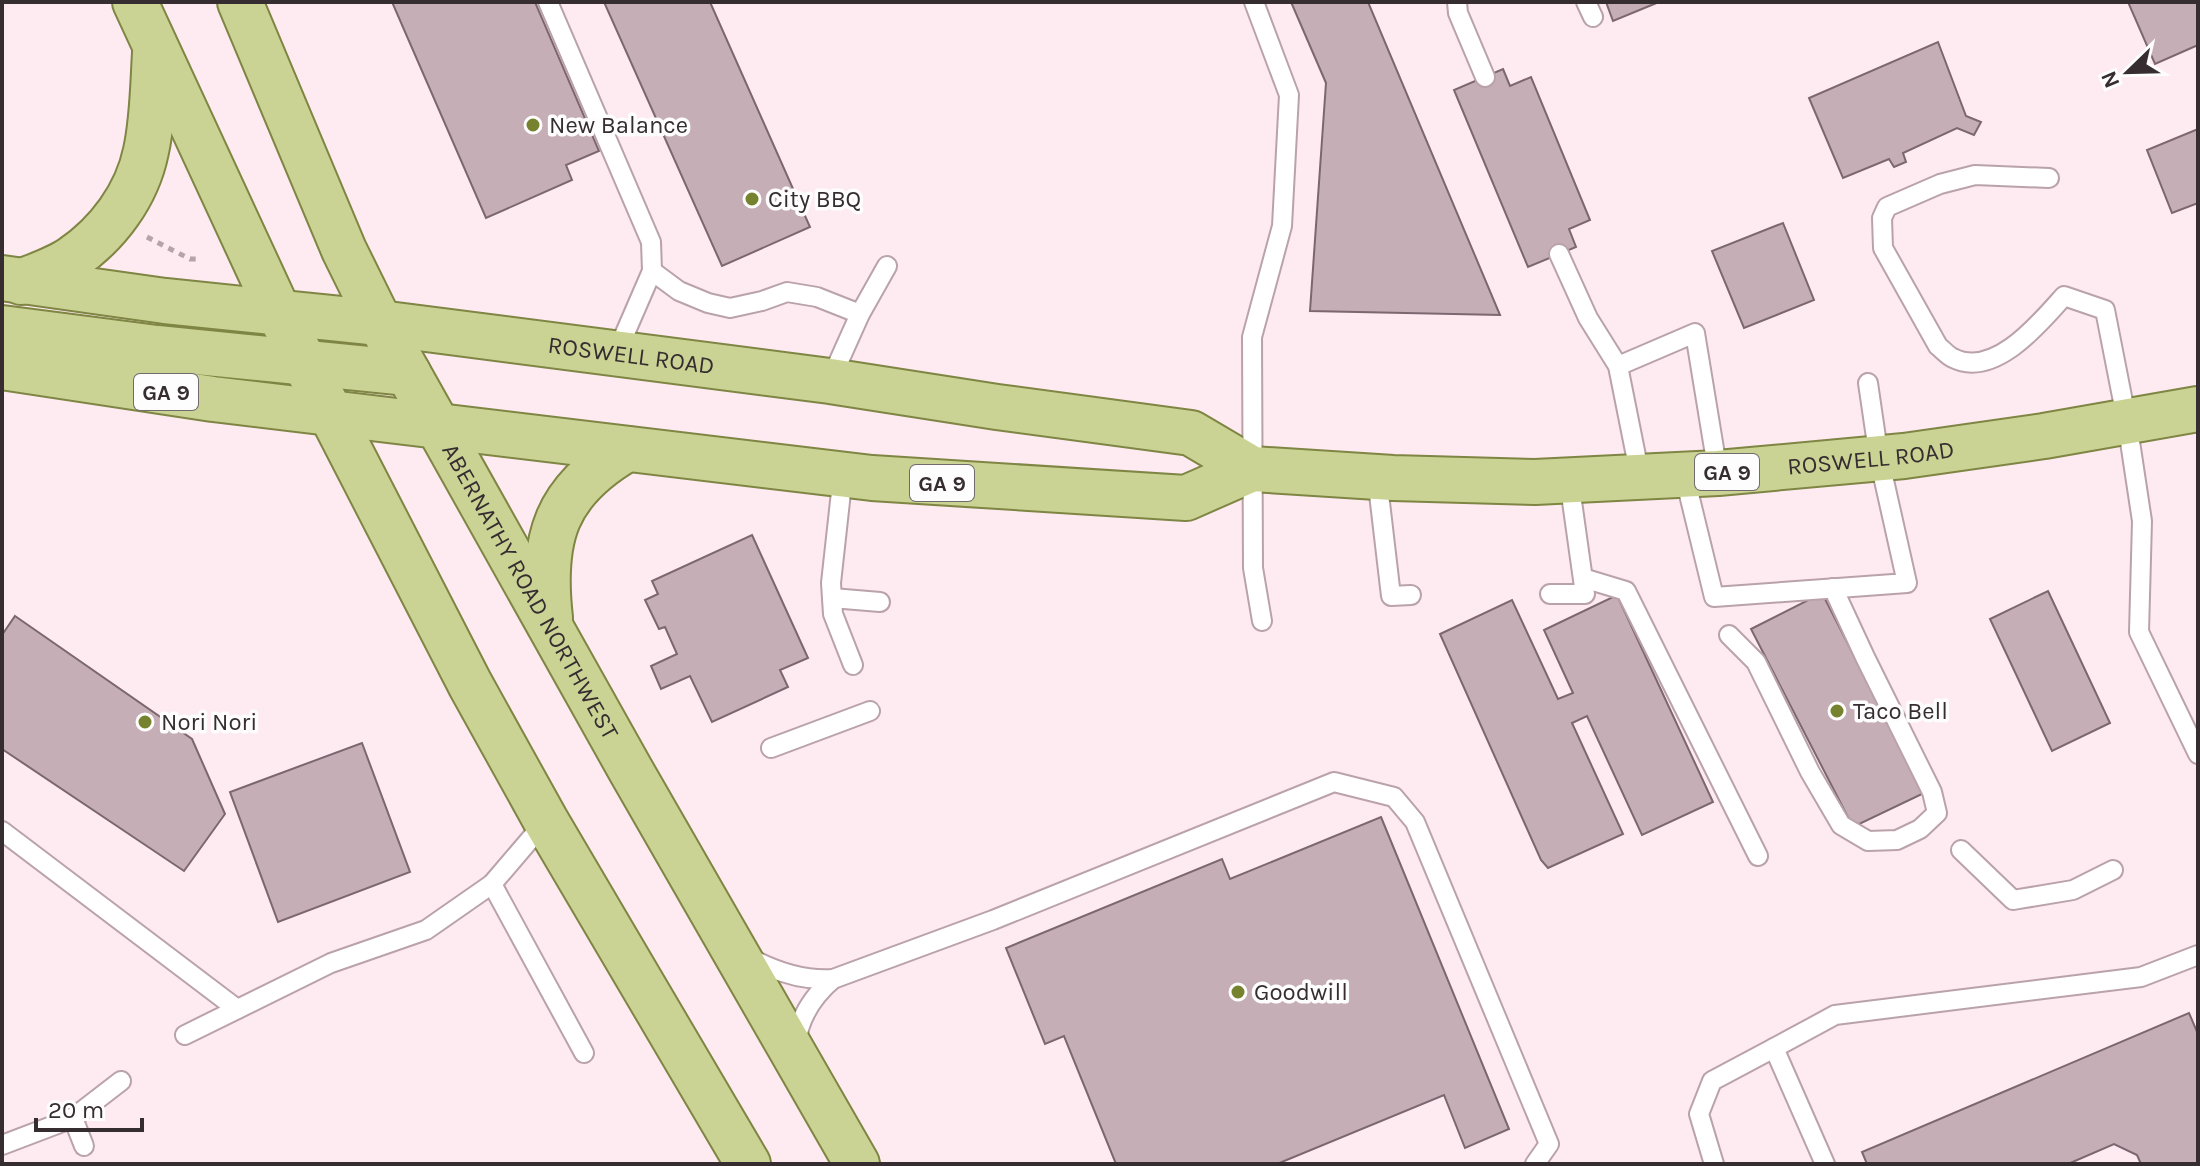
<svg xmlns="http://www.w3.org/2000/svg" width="2200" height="1166" font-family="Karla,sans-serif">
	<rect width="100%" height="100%" fill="#feeaf1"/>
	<g fill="#c6aeb7" stroke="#7c666f" stroke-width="2">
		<polygon points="392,2 535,2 599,151 566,165 572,180 486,218"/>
		<polygon points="604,2 710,2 810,227 722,266"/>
		<polygon points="1291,2 1368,2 1500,315 1310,311 1326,83"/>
		<polygon points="1606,2 1659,2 1613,21"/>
		<polygon points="2128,2 2198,2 2198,45 2155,64"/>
		<polygon points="1938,42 1966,116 1981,122 1974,135 1957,128 1903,153 1906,162 1894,167 1889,159 1843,178 1809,98"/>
		<polygon points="1503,69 1510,86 1531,77 1590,220 1569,229 1576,247 1528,267 1454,90"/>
		<polygon points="2198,129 2198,203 2172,213 2147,150"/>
		<polygon points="1783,223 1814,300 1744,328 1712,251"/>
		<polygon points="752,535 808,658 780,670 788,687 712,722 690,676 661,689 651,666 677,654 665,627 659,629 645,600 658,594 652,581"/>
		<polygon points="2048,591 2110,723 2052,751 1990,619"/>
		<polygon points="1822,593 1924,793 1853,827 1751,629"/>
		<polygon points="1617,595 1713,802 1642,835 1587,716 1572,723 1623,834 1548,868 1541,860 1440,634 1512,600 1558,699 1573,693 1544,630"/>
		<polygon points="15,616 192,739 225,814 184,871 2,749 2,635"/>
		<polygon points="362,743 410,872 278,922 230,792"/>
		<polygon points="1381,817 1509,1129 1465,1148 1444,1095 1277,1164 1116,1164 1064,1036 1045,1044 1006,948 1222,859 1230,879"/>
		<polygon points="2189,1013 2198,1034 2198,1164 2141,1164 2137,1155 2114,1144 2068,1164 1867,1164 1862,1152"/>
	</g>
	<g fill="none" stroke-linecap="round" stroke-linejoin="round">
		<defs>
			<g id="lane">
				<polyline points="548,2 651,242 652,271 616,354"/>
				<polyline points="1254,2 1289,95 1282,226 1252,337 1253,568 1262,621"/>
				<polyline points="1457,2 1458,13 1485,77"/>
				<polyline points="1586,2 1593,17"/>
				<path d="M2049 178 1975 175 1940 184 1887 207 1882 218 1883 248 1938 346C1943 350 1948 356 1953 358 1994 379 2040 323 2064 296L2105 310 2127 422 2142 521 2139 632 2198 754"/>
				<polyline points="1559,254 1588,318 1618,366 1640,476"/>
				<polyline points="652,271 679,291 708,303 730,308 762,301 787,292 817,297 860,314"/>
				<polyline points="1618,366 1695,333 1718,473"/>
				<polyline points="830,381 860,314 887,266"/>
				<polyline points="843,474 831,583 833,614 853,665"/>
				<polyline points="1684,474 1714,597 1907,583 1879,458 1868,383"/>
				<polyline points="1377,477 1391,596 1411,595"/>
				<polyline points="1583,578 1626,591 1758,856"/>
				<polyline points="1550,594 1585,594 1569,480"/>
				<polyline points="832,598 880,602"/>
				<polyline points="1729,635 1756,662 1810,772 1841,825 1868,841 1897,840 1920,829 1937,813 1932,792 1865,657 1833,588"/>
				<polyline points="771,748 870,711"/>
				<polyline points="2,831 237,1009"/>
				<polyline points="1961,850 2013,900 2073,890 2113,870"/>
				<polyline points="492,884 584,1053"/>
				<path d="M750 958C776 972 803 981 833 979L993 920 1334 782 1394 797 1415 822 1549 1144 1535 1164"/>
				<polyline points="185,1035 331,963 426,930 492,884 545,822"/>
				<path d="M796 1044C799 1017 812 997 833 979"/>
				<polyline points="2,1145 73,1118"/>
				<polyline points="84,1146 73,1118 121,1081"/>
				<polyline points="1714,1164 1699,1114 1712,1081 1774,1048"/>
				<polyline points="1825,1164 1774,1048 1835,1015 2141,977 2198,955"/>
			</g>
			<g id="primary">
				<polyline points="135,2 279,313 470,684 546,821 748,1164"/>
				<path id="s1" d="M240 2 344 250 380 323 630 769 857 1164"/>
				<path id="s2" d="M2 278 165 301 380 323 830 381 997 407 1191 433 1252 469 1393 478 1535 482 1718 473 1904 456 2044 436 2198 409"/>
				<path d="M21 282C37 275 56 269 71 259 108 234 137 195 146 151 153 119 153 85 155 53"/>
				<polyline points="2,328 157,348 408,373"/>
				<polyline points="2,367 213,399 872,478 1186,498 1252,469"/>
				<path d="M550 618C541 538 555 491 627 449"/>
			</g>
		</defs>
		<use href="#lane" stroke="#baa2ab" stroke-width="22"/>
		<use href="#primary" stroke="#7f8543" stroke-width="48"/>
		<polyline stroke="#b4a4aa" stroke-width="5" stroke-dasharray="6 6" stroke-linecap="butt" points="147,237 190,259 201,259"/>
		<use href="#lane" stroke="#fff" stroke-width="18"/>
		<use href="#primary" stroke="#cad394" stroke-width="44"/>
	</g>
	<g fill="#77822f" stroke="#fdfdfd" stroke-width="3">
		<circle cx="533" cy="125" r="8"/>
		<circle cx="752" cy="199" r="8"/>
		<circle cx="1837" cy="711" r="8"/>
		<circle cx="145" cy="722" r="8"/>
		<circle cx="1238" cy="992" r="8"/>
	</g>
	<g text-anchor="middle" stroke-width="7" stroke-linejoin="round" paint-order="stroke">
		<g fill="#fdfdfd" stroke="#726b6e" stroke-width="2">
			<rect x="134" y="374" width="64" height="36" rx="6"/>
			<rect x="1695" y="454" width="64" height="36" rx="6"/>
			<rect x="910" y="465" width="64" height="36" rx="6"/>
		</g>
		<g font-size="22" font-weight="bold" fill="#362d31">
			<text x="166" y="400">GA 9</text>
			<text x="1727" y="480">GA 9</text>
			<text x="942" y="491">GA 9</text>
		</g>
		<g font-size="24" fill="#362d31" stroke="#fdfdfd" text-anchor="start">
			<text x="549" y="133">New Balance</text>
			<text x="768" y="207">City BBQ</text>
			<text x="1853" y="719">Taco Bell</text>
			<text x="161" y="730">Nori Nori</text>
			<text x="1254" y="1000">Goodwill</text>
		</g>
		<g font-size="24" fill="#362d31" stroke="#fdfdfd">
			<text dy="8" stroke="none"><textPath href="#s2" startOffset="634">ROSWELL ROAD</textPath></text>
			<text dy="8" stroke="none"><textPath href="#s2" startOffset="1890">ROSWELL ROAD</textPath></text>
			<text dy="8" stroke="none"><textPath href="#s1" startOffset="658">ABERNATHY ROAD NORTHWEST</textPath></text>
		</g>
	</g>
	<rect width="2200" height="1166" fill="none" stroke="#362d31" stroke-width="8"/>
	<g transform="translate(2128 72) rotate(247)" stroke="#fdfdfd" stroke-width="6" paint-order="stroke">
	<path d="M0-6L14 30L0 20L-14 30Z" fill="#362d31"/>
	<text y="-12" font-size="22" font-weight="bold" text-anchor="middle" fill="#362d31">N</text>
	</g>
	<path d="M36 1118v12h106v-12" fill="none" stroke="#362d31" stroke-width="4"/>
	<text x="48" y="1118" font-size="24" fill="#362d31" stroke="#fdfdfd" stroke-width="6" paint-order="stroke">20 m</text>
</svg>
